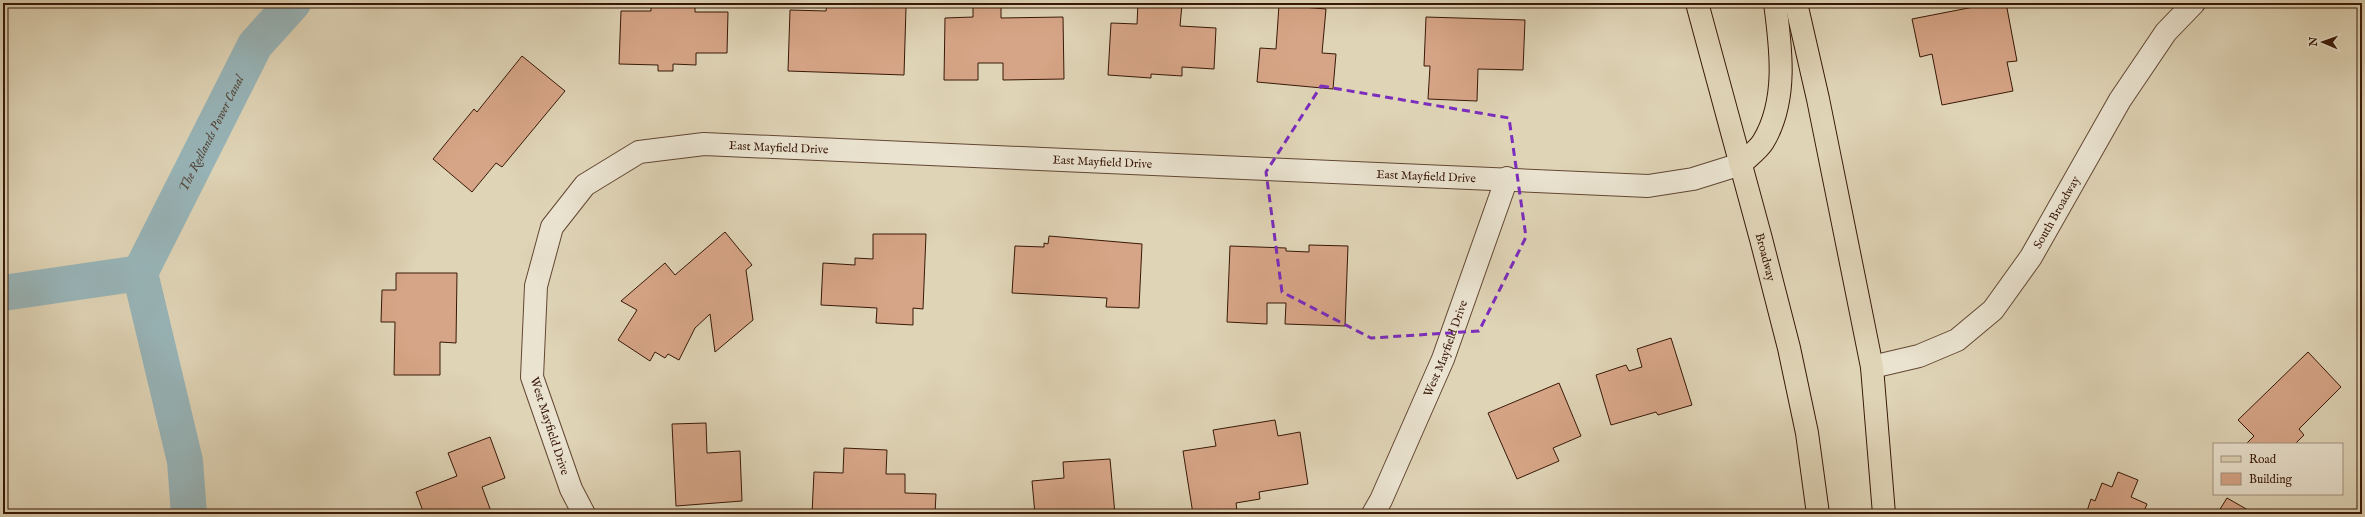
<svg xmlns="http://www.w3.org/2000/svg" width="2365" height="517" font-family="'IM FELL English',serif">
	<rect width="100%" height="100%" fill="#dfd4b6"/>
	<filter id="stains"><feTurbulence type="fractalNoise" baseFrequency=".005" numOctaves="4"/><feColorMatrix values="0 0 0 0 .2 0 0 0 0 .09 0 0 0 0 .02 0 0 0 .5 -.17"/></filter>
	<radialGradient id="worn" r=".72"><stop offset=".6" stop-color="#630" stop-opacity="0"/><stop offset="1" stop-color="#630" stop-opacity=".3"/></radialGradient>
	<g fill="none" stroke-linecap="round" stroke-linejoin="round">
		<g stroke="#98b5b9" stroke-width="36">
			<polyline points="3,293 140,273"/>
			<path id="s1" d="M189 514 185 461 140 273 255 45 293 3"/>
		</g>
	</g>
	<g fill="#d6a587" stroke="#381807">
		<polygon points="651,3 695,3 695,12 728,12 727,53 696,53 696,65 673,64 673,71 658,71 658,65 619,64 621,11 651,11"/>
		<polygon points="827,3 860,3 860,5 906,7 904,75 788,71 790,10 826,11"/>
		<polygon points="973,3 1001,3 1001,18 1063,17 1064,79 1003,80 1003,63 978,63 978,80 944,80 945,18 973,17"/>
		<polygon points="1138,3 1182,4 1180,26 1216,28 1214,69 1182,67 1182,76 1151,74 1151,78 1108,75 1111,23 1137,24"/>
		<polygon points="1994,3 2006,3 2017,61 2007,62 2013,91 1942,105 1932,54 1920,57 1912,19"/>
		<polygon points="1279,5 1326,9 1322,53 1336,54 1333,89 1257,82 1260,48 1276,49"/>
		<polygon points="1426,17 1525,20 1523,70 1478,69 1477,101 1428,99 1430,66 1424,66"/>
		<polygon points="522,56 565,91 502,167 496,163 472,192 433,159 474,109 477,112"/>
		<polygon points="725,232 752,265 746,270 753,320 715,352 710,314 695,328 679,360 668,354 665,358 655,352 650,361 618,340 637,310 621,301 665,263 675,275"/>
		<polygon points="873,234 926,234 923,309 913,308 913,325 876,323 877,308 821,305 823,263 855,265 855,258 873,259"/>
		<polygon points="1049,236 1142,244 1139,308 1106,307 1107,298 1012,293 1015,246 1044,247 1044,243 1048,244"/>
		<polygon points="1309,245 1348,246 1345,326 1285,324 1286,303 1267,303 1267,324 1227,322 1230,246 1286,248 1286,251 1309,252"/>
		<polygon points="396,273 457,273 456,343 440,342 440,375 394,375 395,322 381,322 382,290 396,290"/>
		<polygon points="1671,338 1692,405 1658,415 1656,412 1611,425 1596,375 1626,365 1629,371 1642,367 1637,349"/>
		<polygon points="2308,352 2341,387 2299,429 2304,435 2295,444 2246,444 2254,436 2238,420"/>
		<polygon points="1559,383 1581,436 1553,448 1559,461 1517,479 1488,413"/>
		<polygon points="1275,420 1278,436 1300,432 1308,484 1259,492 1260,499 1236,503 1237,511 1217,514 1193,514 1183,451 1216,446 1213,430"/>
		<polygon points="706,423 707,453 740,451 742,501 676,506 672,424"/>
		<polygon points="490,437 505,478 482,487 492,514 424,514 416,492 457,476 448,453"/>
		<polygon points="844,448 887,450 886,474 905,474 905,493 936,494 935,514 812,514 814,472 843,473"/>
		<polygon points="1110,459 1115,514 1035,514 1032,481 1064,478 1063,462"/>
		<polygon points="2118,472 2138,480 2131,497 2147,504 2143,514 2086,514 2091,499 2095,501 2102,483 2112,487"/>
		<polygon points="2227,498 2255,514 2217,514"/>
	</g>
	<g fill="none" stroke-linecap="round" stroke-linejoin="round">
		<defs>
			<g id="minor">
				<path id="s2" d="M1872 367 1919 356 1957 340 1993 310 2031 257 2120 100 2166 32 2194 3"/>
				<path id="s3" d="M584 514 571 489 532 377 536 286 552 227 585 185 639 152 704 144 1648 186 1693 179 1741 164"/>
				<path id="s4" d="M1373 514 1381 500 1443 359 1507 178"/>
			</g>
			<g id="primary">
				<path id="s5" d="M1697 3 1761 239 1789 348 1807 433 1818 514"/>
				<polyline points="1796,3 1818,99 1872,367 1884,514"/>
				<path d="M1741 164C1748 157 1758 150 1763 142 1788 101 1781 48 1775 3"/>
			</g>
		</defs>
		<use href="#minor" stroke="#624733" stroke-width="24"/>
		<use href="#primary" stroke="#381807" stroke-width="24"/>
		<use href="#minor" stroke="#eae3d0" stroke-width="22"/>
		<use href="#primary" stroke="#dfd4b6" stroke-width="22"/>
	</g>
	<path fill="none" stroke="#7b2cbf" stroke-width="3" stroke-dasharray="8 5" stroke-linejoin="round" d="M1321 86 1509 118 1526 237 1479 331 1371 338 1282 292 1266 172Z"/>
	<g text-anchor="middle" stroke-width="3" stroke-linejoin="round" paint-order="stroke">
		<g font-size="12" fill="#381807" stroke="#eae3d0">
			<text dy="4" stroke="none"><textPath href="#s3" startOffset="556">East Mayfield Drive</textPath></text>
			<text dy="4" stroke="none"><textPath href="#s3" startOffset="880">East Mayfield Drive</textPath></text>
			<text dy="4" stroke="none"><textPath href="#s3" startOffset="1204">East Mayfield Drive</textPath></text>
			<text dy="4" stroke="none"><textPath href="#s2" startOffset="253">South Broadway</textPath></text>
			<text dy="4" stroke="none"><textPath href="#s5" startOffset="263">Broadway</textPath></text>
			<text dy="4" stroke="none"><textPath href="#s4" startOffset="181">West Mayfield Drive</textPath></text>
			<text transform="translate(550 426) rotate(72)" y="4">West Mayfield Drive</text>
		</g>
		<g font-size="13" font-style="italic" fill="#55473c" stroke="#eae3d0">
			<text dy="5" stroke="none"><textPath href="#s1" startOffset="403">The Redlands Power Canal</textPath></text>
		</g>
	</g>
	<rect width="2365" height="517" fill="none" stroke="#dfd4b6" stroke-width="16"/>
	<rect x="4" y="4" width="2357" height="509" fill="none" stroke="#381807" stroke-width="2"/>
	<rect x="8" y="8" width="2349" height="501" fill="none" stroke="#381807"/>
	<rect x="2213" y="443" width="130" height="52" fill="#eae3d0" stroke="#a39280"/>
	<rect x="2221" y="456" width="20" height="6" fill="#dfd4b6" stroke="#a39280"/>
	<text x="2249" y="463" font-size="12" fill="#381807">Road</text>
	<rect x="2221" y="473" width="20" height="12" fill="#d6a587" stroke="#a39280"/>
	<text x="2249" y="483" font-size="12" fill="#381807">Building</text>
	<g transform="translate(2323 42) rotate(272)" stroke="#eae3d0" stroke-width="3" paint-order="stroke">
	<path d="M0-3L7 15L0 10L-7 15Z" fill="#381807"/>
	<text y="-6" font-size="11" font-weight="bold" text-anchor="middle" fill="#381807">N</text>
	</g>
	<rect width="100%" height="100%" filter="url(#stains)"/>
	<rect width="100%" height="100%" fill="url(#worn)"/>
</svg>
